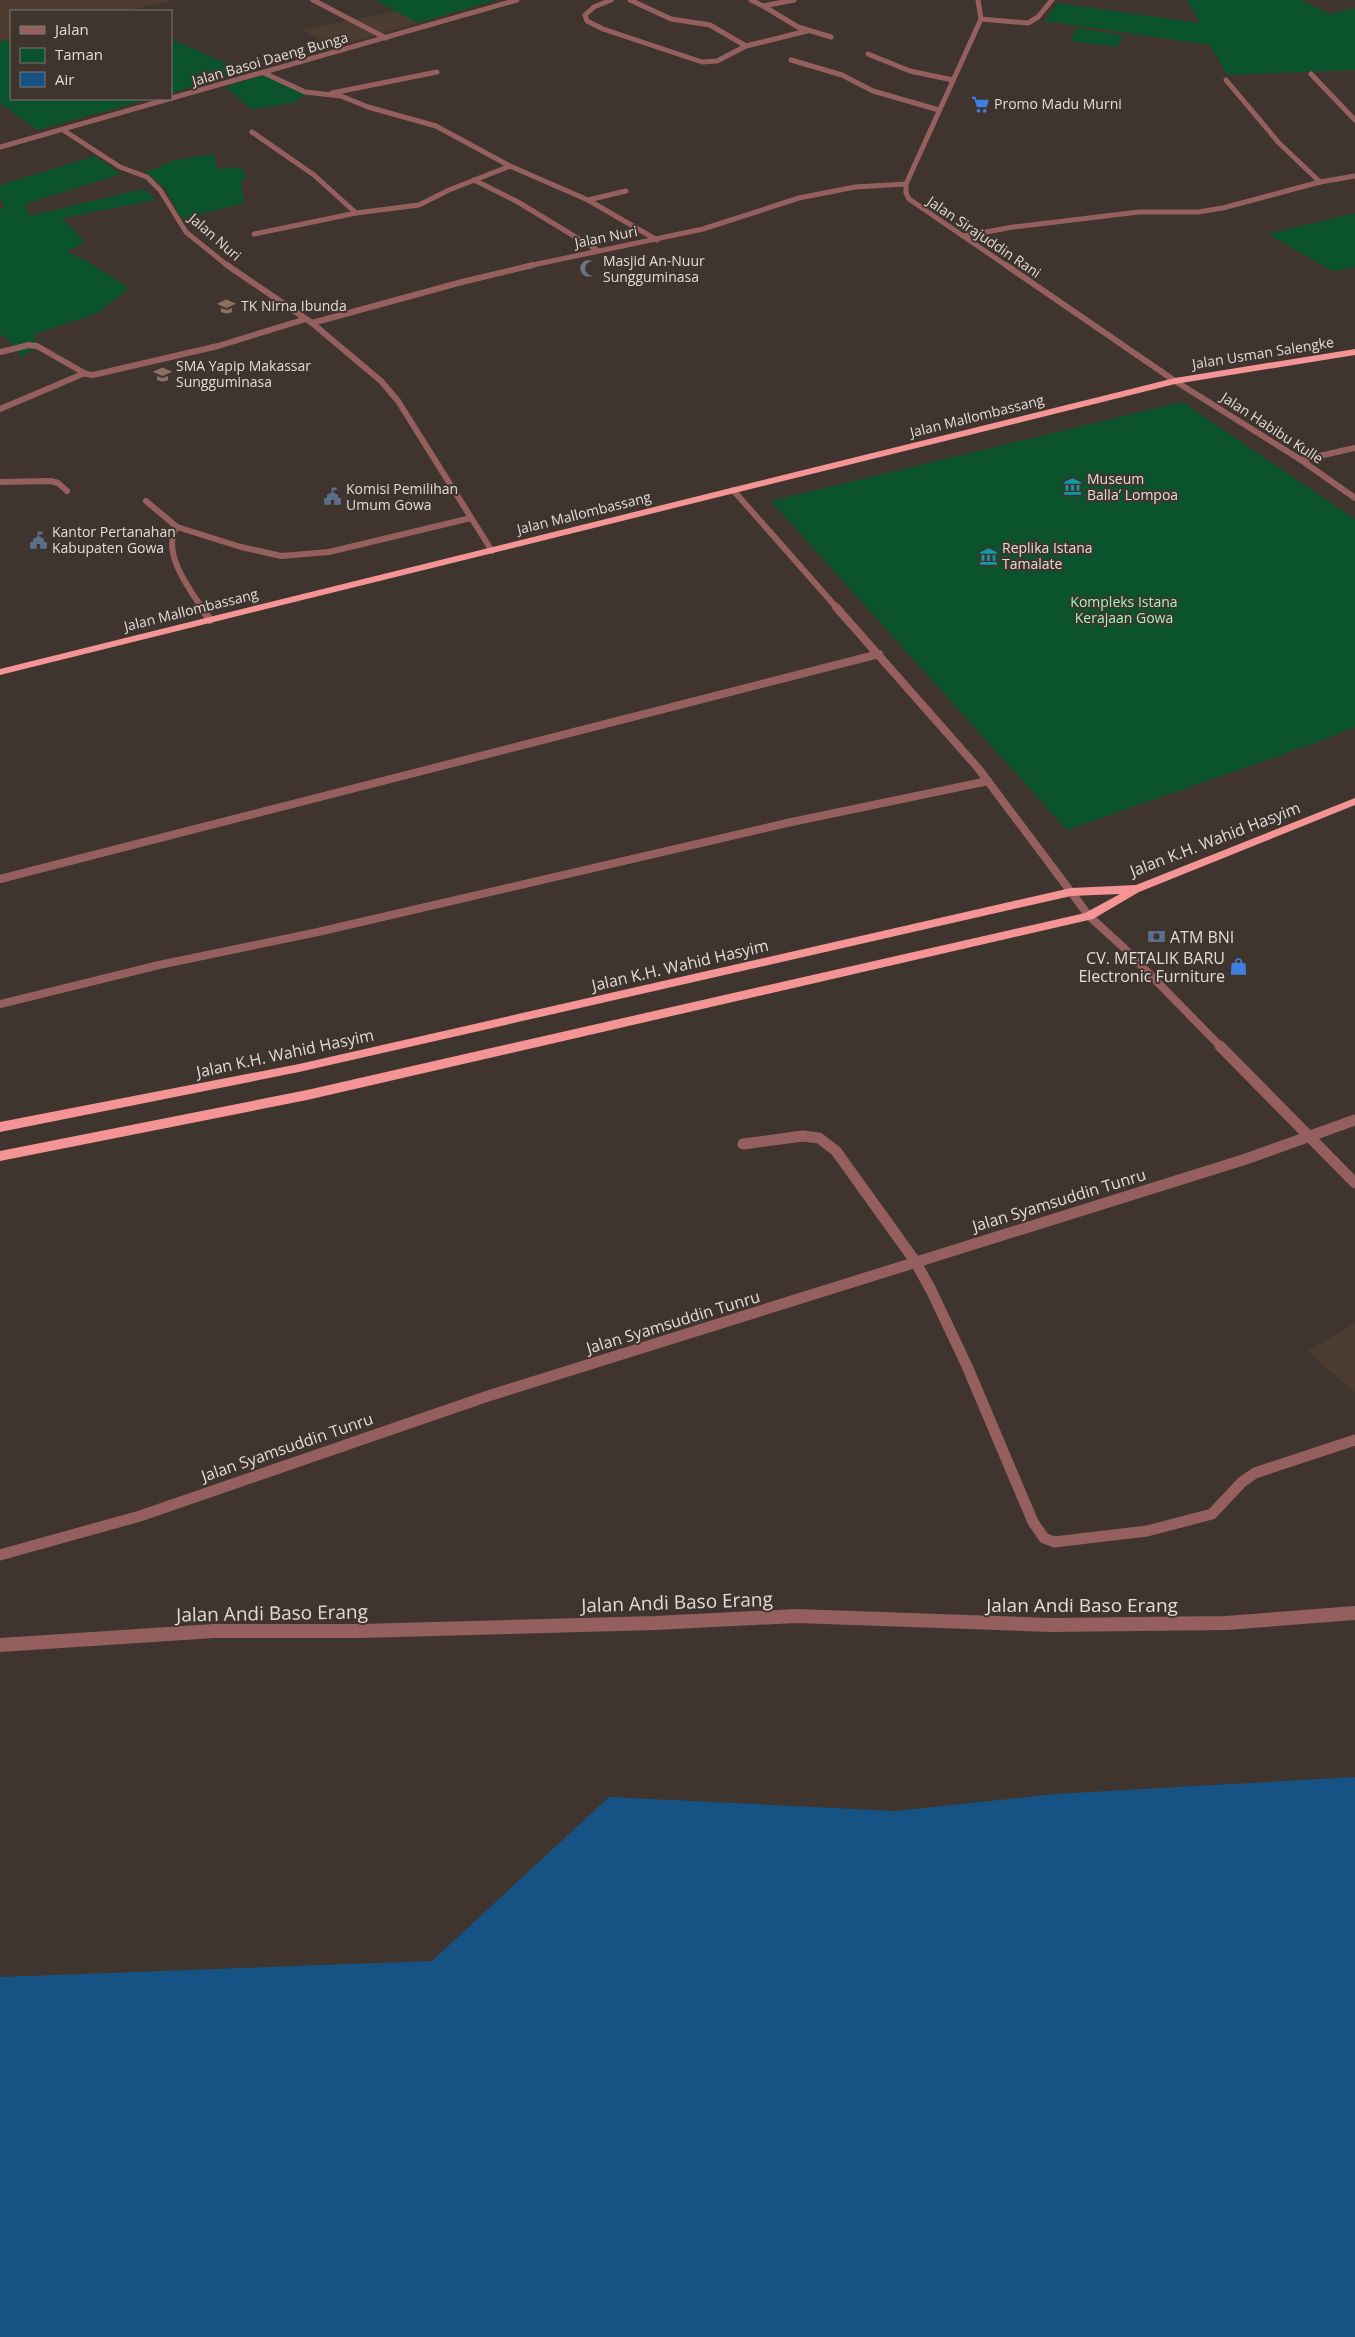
<svg xmlns="http://www.w3.org/2000/svg" width="1355" height="2337" font-family="'Open Sans',sans-serif">
	<rect width="100%" height="100%" fill="#3f352e"/>
	<g fill="#4c3c31">
		<polygon points="0,0 174,0 126,11 11,11 11,39 0,42"/>
		<polygon points="395,11 418,23 333,47 302,30"/>
		<polygon points="1355,1323 1355,1393 1308,1351"/>
	</g>
	<g fill="#0a532c">
		<polygon points="375,0 496,0 418,23"/>
		<polygon points="1187,0 1300,0 1330,14 1355,8 1355,70 1227,75 1210,45 1045,21 1057,3 1200,23"/>
		<polygon points="1077,28 1124,36 1117,47 1070,41"/>
		<polygon points="11,39 11,99 149,99 37,130 0,103 0,42"/>
		<polygon points="171,39 246,72 171,93"/>
		<polygon points="263,75 306,94 294,103 252,109 225,87"/>
		<polygon points="214,154 217,169 240,167 247,177 241,181 244,203 182,219 165,188 145,172 160,167 171,161"/>
		<polygon points="95,156 121,174 25,204 29,216 144,189 155,200 62,218 85,242 67,252 85,260 129,288 98,313 33,335 39,345 22,357 4,335 0,336 0,208 5,207 0,198 0,185"/>
		<polygon points="1355,213 1355,267 1333,271 1268,234"/>
		<polygon points="1182,402 1355,519 1355,727 1315,743 1067,830 771,501"/>
	</g>
	<polygon fill="#165283" points="1355,1777 1355,2337 0,2337 0,1977 432,1961 609,1797 895,1811 1055,1794"/>
	<g fill="none" stroke-linecap="round" stroke-linejoin="round">
		<g stroke="#965f5f" stroke-width="5">
			<polyline points="313,0 386,38"/>
			<polyline points="611,0 594,7 585,15 587,21 603,29 702,62 717,61 746,46 807,31"/>
			<polyline points="630,0 671,19 710,25 746,46"/>
			<polyline points="751,0 763,6 794,0"/>
			<polyline points="763,6 798,27 831,37"/>
			<polyline points="981,19 1028,23 1038,17 1052,0"/>
			<polyline points="868,54 910,71 953,80"/>
			<polyline points="791,60 842,75 873,91 939,110"/>
			<polyline points="264,73 305,92 341,96 368,107 436,126 510,166 588,200 657,240"/>
			<polyline points="1311,74 1355,120"/>
			<polyline points="332,93 437,72"/>
			<polyline points="63,130 120,167 147,177 160,190 186,232 228,266"/>
			<polyline points="252,132 314,175 356,213"/>
			<polyline points="474,180 518,202 597,250"/>
			<polyline points="1320,182 1355,176"/>
			<polyline points="588,200 626,191"/>
			<polyline points="254,234 356,213 419,205 449,190 510,166"/>
			<polyline points="964,236 1013,227 1139,212 1198,212 1223,208 1320,182 1279,143 1226,80"/>
			<polyline points="528,266 703,229 799,198 855,187 906,184"/>
		</g>
		<g stroke="#965f5f" stroke-width="6">
			<polyline points="227,265 312,323 381,381 398,401 492,551"/>
			<polyline points="312,323 462,282 533,265"/>
			<polyline points="0,352 29,345 37,346 86,374 93,375 218,346 306,319"/>
			<polyline points="0,409 85,373"/>
			<polyline points="1301,460 1355,448"/>
			<polyline points="0,482 51,481 58,483 67,491"/>
			<polyline points="146,501 177,527 241,547 281,556 329,552 471,518"/>
			<path d="M177 527C161 551 188 587 202 608"/>
		</g>
		<g stroke="#965f5f" stroke-width="8">
			<polyline points="201,607 210,620"/>
			<polyline points="0,879 879,654"/>
			<polyline points="1089,916 1124,948 1221,1047"/>
			<polyline points="0,1004 159,965 318,932 787,823 988,781"/>
		</g>
		<g stroke="#965f5f" stroke-width="11">
			<polyline points="1220,1046 1355,1183"/>
			<polyline points="743,1144 803,1136 819,1138 836,1151 915,1261 931,1290 967,1366 1033,1522 1044,1538 1054,1542 1147,1531 1212,1514 1242,1482 1255,1473 1355,1440"/>
			<polyline points="0,1555 140,1516 488,1396 1246,1159 1355,1120"/>
		</g>
		<polyline stroke="#965f5f" stroke-width="14" points="0,1645 214,1631 360,1631 655,1623 796,1616 1050,1625 1226,1623 1355,1613"/>
		<g stroke="#965f5f" stroke-width="5">
			<polyline points="978,0 981,19 906,184 906,193 909,199 1007,266"/>
			<polyline points="0,147 517,0"/>
		</g>
		<g stroke="#965f5f" stroke-width="6">
			<polyline points="1006,265 1175,381 1301,460 1355,498"/>
			<polyline points="733,490 837,608"/>
		</g>
		<polyline stroke="#965f5f" stroke-width="8" points="836,607 978,768 1089,916"/>
		<g fill="#f49495" fill-rule="evenodd">
			<polygon points="1355,349 1355,355 1175,384 0,675 0,669 1175,378"/>
			<polygon points="1355,798 1355,805 1139,892 1093,919 307,1100 0,1161 0,1151 307,1090 1085,913 1120,894 1071,896 299,1072 0,1132 0,1122 299,1064 1071,888 1136,885"/>
		</g>
	</g>
	<defs>
		<symbol id="supermarket-bare" viewBox="-9 -9 18 18"><path d="M-6-5.5h2.5l.6 2H6L4.5 2H-2.5L-4.4-4H-6ZM-1.5 3.2a1.3 1.3 0 1 0 .1 0ZM3 3.2a1.3 1.3 0 1 0 .1 0Z" fill="#3f7fe0" stroke="#3f352e" stroke-width="2.5" paint-order="stroke"/></symbol>
		<symbol id="mosque-bare" viewBox="-9 -9 18 18"><path d="M3.5-4.9A6 6 0 1 0 3.5 4.9A5 5 0 1 1 3.5-4.9Z" fill="#6b7280" stroke="#3f352e" stroke-width="2.5" paint-order="stroke"/></symbol>
		<symbol id="school-bare" viewBox="-9 -9 18 18"><path d="M0-5L7-2L0 1L-7-2ZM-4 1L0 2.5L4 1V4Q0 6-4 4Z" fill="#8d6e63" stroke="#3f352e" stroke-width="2.5" paint-order="stroke"/></symbol>
		<symbol id="museum-bare" viewBox="-9 -9 18 18"><path d="M0-6L6-3V-2H-6V-3ZM-5-1h2V3h-2ZM-1-1h2V3h-2ZM3-1h2V3H3ZM-6 4H6V6H-6Z" fill="#0f9aa8" stroke="#3f352e" stroke-width="2.5" paint-order="stroke"/></symbol>
		<symbol id="civic-bare" viewBox="-9 -9 18 18"><path d="M-.6-6.5H3V-4.5H.6V-3L4-1V1h2V6H-6V1h2V-1L-.6-3ZM-1.2 2.5V6h2.4V2.5Z" fill="#5c6f8a" stroke="#3f352e" stroke-width="2.5" paint-order="stroke"/></symbol>
		<symbol id="bank-bare" viewBox="-9 -9 18 18"><path d="M-6-4H6V4H-6ZM0-2.3a2.3 2.3 0 1 0 0 4.6a2.3 2.3 0 1 0 0-4.6Z" fill="#5c6f8a" stroke="#3f352e" stroke-width="2.5" paint-order="stroke"/></symbol>
		<symbol id="shop-bare" viewBox="-9 -9 18 18"><path d="M-5-2.5h2.3a2.7 3.5 0 0 1 5.4 0H5L5.5 6h-11ZM-1.5-2.5h3a1.5 2.3 0 0 0-3 0Z" fill="#3f7fe0" stroke="#3f352e" stroke-width="2.5" paint-order="stroke"/></symbol>
	</defs>
	<g fill-rule="evenodd">
		<use href="#supermarket-bare" x="968" y="92" width="25" height="25"/>
		<use href="#mosque-bare" x="576" y="256" width="25" height="25"/>
		<use href="#school-bare" x="214" y="294" width="25" height="25"/>
		<use href="#school-bare" x="150" y="362" width="25" height="25"/>
		<use href="#museum-bare" x="1060" y="474" width="25" height="25"/>
		<use href="#civic-bare" x="320" y="484" width="25" height="25"/>
		<use href="#civic-bare" x="26" y="528" width="25" height="25"/>
		<use href="#museum-bare" x="976" y="544" width="25" height="25"/>
		<use href="#bank-bare" x="1144" y="924" width="25" height="25"/>
		<use href="#shop-bare" x="1226" y="954" width="25" height="25"/>
	</g>
	<g text-anchor="middle" stroke-width="4" stroke-linejoin="round" paint-order="stroke">
		<g font-size="14" fill="#e1dad6" stroke="#3f352e">
			<text transform="translate(270 59) rotate(-16)" y="5">Jalan Basoi Daeng Bunga</text>
			<text transform="translate(215 237) rotate(41)" y="5">Jalan Nuri</text>
			<text transform="translate(606 237) rotate(-11)" y="5">Jalan Nuri</text>
			<text transform="translate(984 237) rotate(34)" y="5">Jalan Sirajuddin Rani</text>
			<text transform="translate(1263 353) rotate(-9)" y="5">Jalan Usman Salengke</text>
			<text transform="translate(977 416) rotate(-14)" y="5">Jalan Mallombassang</text>
			<text transform="translate(1272 428) rotate(33)" y="5">Jalan Habibu Kulle</text>
			<text transform="translate(584 513) rotate(-14)" y="5">Jalan Mallombassang</text>
			<text transform="translate(191 610) rotate(-14)" y="5">Jalan Mallombassang</text>
		</g>
		<g font-size="14" fill="#e1dad6" stroke="#3f352e" text-anchor="start">
			<text x="994" y="109">Promo Madu Murni</text>
			<text x="603" y="266">Masjid An-Nuur<tspan x="603" dy="16">Sungguminasa</tspan></text>
			<text x="241" y="311">TK Nirna Ibunda</text>
			<text x="176" y="371">SMA Yapip Makassar<tspan x="176" dy="16">Sungguminasa</tspan></text>
			<text x="1087" y="484">Museum<tspan x="1087" dy="16">Ballaʼ Lompoa</tspan></text>
			<text x="346" y="494">Komisi Pemilihan<tspan x="346" dy="16">Umum Gowa</tspan></text>
			<text x="52" y="537">Kantor Pertanahan<tspan x="52" dy="16">Kabupaten Gowa</tspan></text>
			<text x="1002" y="553">Replika Istana<tspan x="1002" dy="16">Tamalate</tspan></text>
		</g>
		<g font-size="14" fill="#97f9b6" stroke="#3f352e">
			<text x="1124" y="607">Kompleks Istana<tspan x="1124" dy="16">Kerajaan Gowa</tspan></text>
		</g>
		<g font-size="16" fill="#e1dad6" stroke="#3f352e">
			<text transform="translate(1215 839) rotate(-21)" y="6">Jalan K.H. Wahid Hasyim</text>
			<text transform="translate(680 965) rotate(-13)" y="6">Jalan K.H. Wahid Hasyim</text>
			<text transform="translate(285 1053) rotate(-12)" y="6">Jalan K.H. Wahid Hasyim</text>
			<text transform="translate(1059 1200) rotate(-17)" y="6">Jalan Syamsuddin Tunru</text>
			<text transform="translate(673 1322) rotate(-17)" y="6">Jalan Syamsuddin Tunru</text>
			<text transform="translate(287 1447) rotate(-19)" y="6">Jalan Syamsuddin Tunru</text>
		</g>
		<g font-size="16" fill="#e1dad6" stroke="#3f352e" text-anchor="start">
			<text x="1170" y="943">ATM BNI</text>
			<text x="1225" y="964" text-anchor="end">CV. METALIK BARU<tspan x="1225" dy="18">Electronic Furniture</tspan></text>
		</g>
		<g font-size="19" fill="#e1dad6" stroke="#3f352e">
			<text transform="translate(677 1602) rotate(-2)" y="7">Jalan Andi Baso Erang</text>
			<text x="1082" y="1612">Jalan Andi Baso Erang</text>
			<text transform="translate(272 1613) rotate(-1)" y="7">Jalan Andi Baso Erang</text>
		</g>
	</g>
	<rect x="10" y="10" width="162" height="90" fill="#3f352e" stroke="#807771"/>
	<rect x="20" y="26" width="25" height="8" fill="#965f5f" stroke="#807771"/>
	<text x="55" y="35" font-size="15" fill="#e1dad6">Jalan</text>
	<rect x="20" y="48" width="25" height="15" fill="#0a532c" stroke="#807771"/>
	<text x="55" y="60" font-size="15" fill="#e1dad6">Taman</text>
	<rect x="20" y="72" width="25" height="15" fill="#165283" stroke="#807771"/>
	<text x="55" y="85" font-size="15" fill="#e1dad6">Air</text>
</svg>
